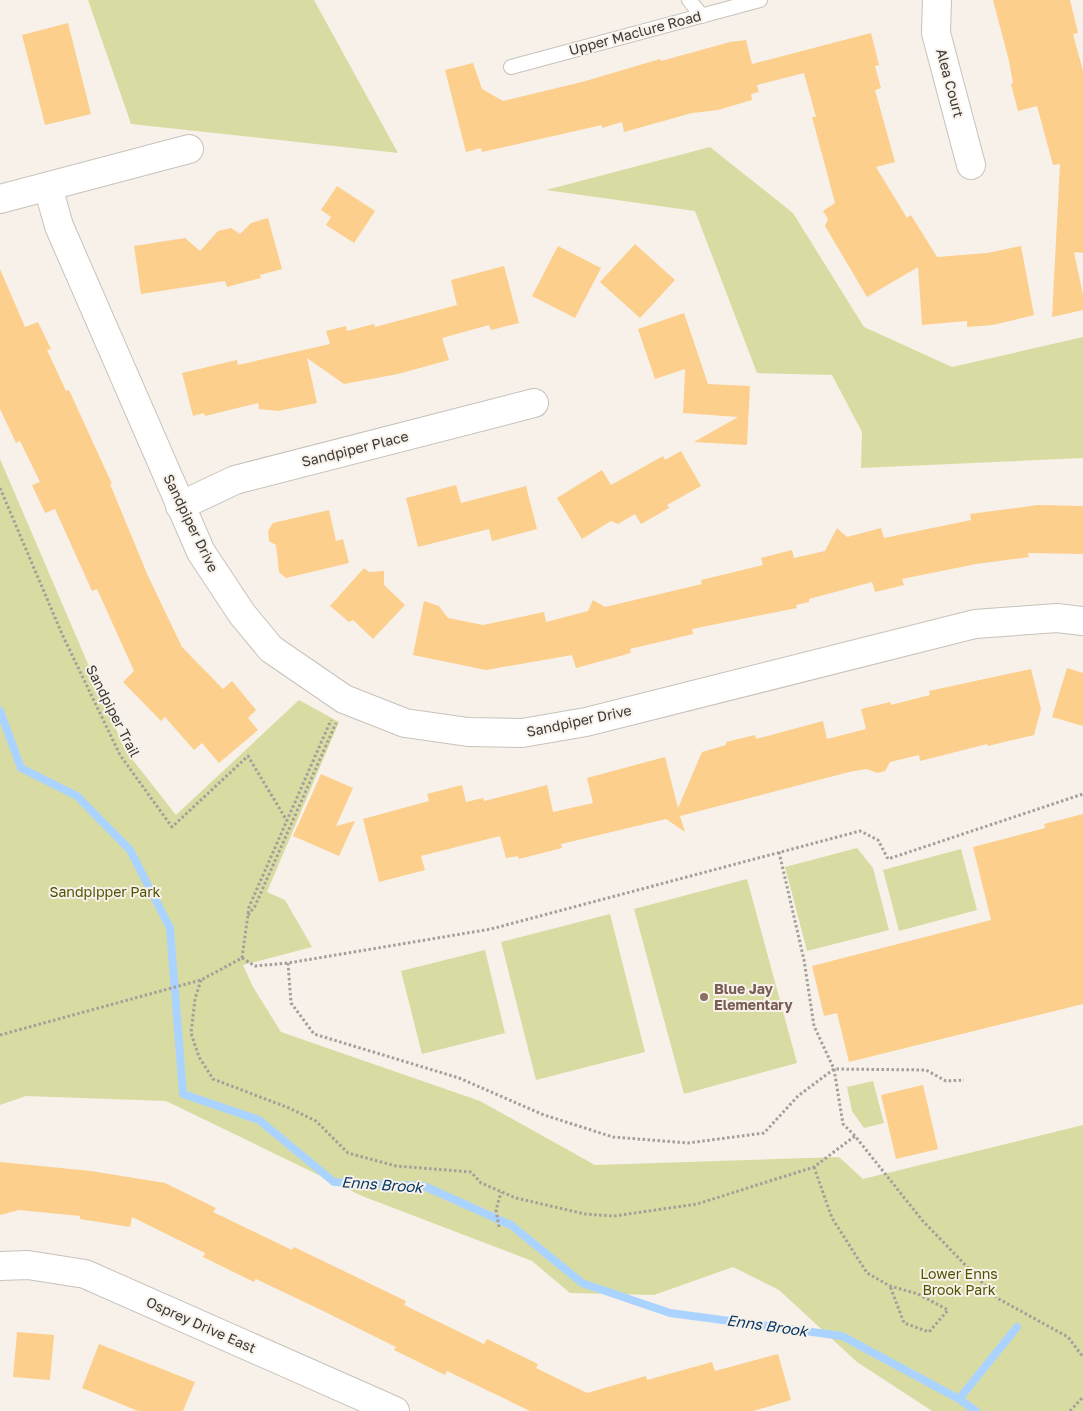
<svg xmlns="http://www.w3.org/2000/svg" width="1083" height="1411" font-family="'Golos Text',sans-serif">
	<rect width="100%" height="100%" fill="#f7f1ea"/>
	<g fill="#d9dca2">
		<polygon points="88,0 314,0 398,153 131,124"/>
		<polygon points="710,147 793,213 864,327 952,367 1083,337 1083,458 861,468 862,432 832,375 757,373 695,211 546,190"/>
		<polygon points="0,459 125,750 176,815 299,700 339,722 267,892 285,900 312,947 243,965 253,987 281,1032 480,1101 595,1165 839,1157 863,1179 1083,1125 1083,1411 932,1411 857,1362 779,1290 733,1267 654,1295 570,1293 532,1261 362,1196 166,1101 26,1096 0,1105"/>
		<polygon points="857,848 873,868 889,930 807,951 785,867"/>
		<polygon points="961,849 977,910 899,931 883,870"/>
		<polygon points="747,879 797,1063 684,1094 634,909"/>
		<polygon points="610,914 645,1052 536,1080 501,942"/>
		<polygon points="485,950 505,1033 422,1054 401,971"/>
		<polygon points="873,1081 884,1123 864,1128 852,1111 847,1087"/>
	</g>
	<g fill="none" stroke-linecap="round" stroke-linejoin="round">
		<g stroke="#abd3ff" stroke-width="8">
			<polyline points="0,711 21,768 77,796 130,850 170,928 183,1094 259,1120 334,1182 424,1186 511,1225 582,1283 670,1313 842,1336 959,1399 976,1411"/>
			<polyline points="959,1399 1017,1327"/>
		</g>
	</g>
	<g fill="#fdcf8c">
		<polygon points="993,0 1070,0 1078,33 1073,34 1083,71 1083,253 1074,252 1083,295 1083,310 1052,317 1060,164 1053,165 1037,106 1018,111 1011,84 1013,83 1009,61"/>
		<polygon points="68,23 91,114 45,125 22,35"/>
		<polygon points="871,33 879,65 875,66 881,88 875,90 895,162 876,167 907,218 911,215 937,257 987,253 1021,246 1034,315 993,325 967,327 967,321 922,325 918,267 867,297 825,226 828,219 823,211 835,203 812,117 816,117 804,73 757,85 759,92 751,94 752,100 718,110 692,113 624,132 622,122 602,128 602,125 482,152 481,148 466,152 445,70 473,63 482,89 503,101 582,82 660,59 661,61 730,42 746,40 752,64"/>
		<polygon points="337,186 375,211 354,243 326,225 331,217 321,210"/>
		<polygon points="268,218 282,269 260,275 261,278 227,287 225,281 141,294 134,246 185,238 200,251 218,231 231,228 240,234 251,223"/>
		<polygon points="635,244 675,280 640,318 600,282"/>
		<polygon points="558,246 601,268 575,318 532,296"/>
		<polygon points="504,266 519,323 491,330 489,325 442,338 449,360 398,374 344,384 307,358 317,403 278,411 259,409 258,403 205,416 204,413 193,416 182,373 237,360 238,365 330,344 326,331 346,326 347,331 374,324 375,327 457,305 451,280"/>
		<polygon points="0,269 25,327 38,322 51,349 47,350 66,391 69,390 112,484 110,484 148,576 182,647 223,689 232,681 256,710 248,718 258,730 219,763 202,743 194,750 165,717 161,721 123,682 134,671 97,589 92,591 55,509 45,513 32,485 40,482 20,441 16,443 0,409"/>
		<polygon points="684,313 708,384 750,386 747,445 694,442 738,417 683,413 685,369 655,379 638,329"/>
		<polygon points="681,451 701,486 667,505 669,508 641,524 635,514 618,524 611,521 582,539 557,498 602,470 611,485 663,456 665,460"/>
		<polygon points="456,485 461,503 526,486 537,529 492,541 489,529 418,547 406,498"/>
		<polygon points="1038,505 1083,506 1083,554 1028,553 1029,557 976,564 902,579 904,585 875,592 872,582 809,599 809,602 796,605 797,608 692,629 693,634 630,649 631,653 576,668 572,655 486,670 413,655 424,601 439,606 448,618 483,625 544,612 546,622 588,611 593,600 605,607 702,584 701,580 763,565 761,558 792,550 794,558 825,551 837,528 847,537 881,528 884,538 971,520 970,514"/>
		<polygon points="329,510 336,541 343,539 349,563 286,578 279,572 276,545 269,541 268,531 273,523"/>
		<polygon points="364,568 369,572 384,571 384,585 405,605 373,639 353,620 349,622 330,606"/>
		<polygon points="1067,668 1083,673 1083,726 1052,717"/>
		<polygon points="1031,669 1041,709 1034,735 988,746 987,744 920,761 919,755 890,762 885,771 878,773 866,769 849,772 680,816 685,832 666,819 561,844 562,848 519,859 518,856 506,858 500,836 421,856 425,870 379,882 363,819 429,801 427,794 462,785 466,802 483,798 484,801 547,785 553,812 593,803 587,778 665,757 678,808 702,752 726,745 726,742 755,735 756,739 823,721 827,739 866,729 861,709 890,702 891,705 930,695 929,691"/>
		<polygon points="321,774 353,788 336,826 355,821 339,856 293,836"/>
		<polygon points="1083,814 1083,1004 849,1062 837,1013 824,1016 812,966 991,920 973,847 1045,828 1044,824"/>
		<polygon points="923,1085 938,1149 896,1159 881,1095"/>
		<polygon points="0,1162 91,1171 165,1183 216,1208 213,1212 292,1250 294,1247 406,1301 404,1305 484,1344 487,1339 538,1364 536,1368 587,1393 646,1376 647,1380 712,1362 715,1371 778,1354 791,1400 753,1411 530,1411 447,1371 445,1375 394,1350 396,1347 317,1308 256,1279 254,1282 203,1257 205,1253 132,1217 130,1227 80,1219 80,1216 19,1210 0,1215"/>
		<polygon points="17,1332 54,1335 50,1380 13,1377"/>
		<polygon points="99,1344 195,1382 183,1411 138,1411 82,1388"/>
	</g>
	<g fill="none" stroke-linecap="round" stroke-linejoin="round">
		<defs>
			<g id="lane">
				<polyline points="689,0 702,16"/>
				<polyline points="511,67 760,0"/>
			</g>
			<g id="street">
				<polyline points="937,0 936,33 971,165"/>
				<polyline points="48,187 59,226 201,552 242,614 271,649 344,699 405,723 468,732 522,733 586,722 975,624 1057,618 1083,621"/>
				<polyline points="0,199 189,149"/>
				<polyline points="180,506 235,480 534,403"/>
				<polyline points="0,1266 28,1265 85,1274 395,1411"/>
			</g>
		</defs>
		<use href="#lane" stroke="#c7c2ba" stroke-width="16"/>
		<use href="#street" stroke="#c7c2ba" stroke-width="30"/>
		<g stroke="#a39f9a" stroke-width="3" stroke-dasharray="2.5 2.5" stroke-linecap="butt">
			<polyline points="0,488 62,634 120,755 172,827 248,756 287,821"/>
			<polyline points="779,852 804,960 814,1026 834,1069 843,1124 855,1136 922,1220 997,1298 1068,1337 1083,1357"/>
			<polyline points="248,915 255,906 336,723"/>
			<polyline points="242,958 255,966 288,963 491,929 860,831 878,840 888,859 1083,794"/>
			<polyline points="242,958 249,907 331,720"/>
			<polyline points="288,963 291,1003 314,1034 459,1078 544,1115 613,1137 688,1143 764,1133 798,1096 834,1069 926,1070 946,1081 964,1080"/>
			<polyline points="201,980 195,999 191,1033 199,1057 213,1079 289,1108 316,1121 348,1153 396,1166 471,1172 481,1183 516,1198 585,1214 614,1216 697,1204 814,1167 855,1136"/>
			<polyline points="0,1035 201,980 242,958"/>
			<polyline points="814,1167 832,1218 867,1273 890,1286 918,1294 948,1310 929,1332 904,1323 890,1286"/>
			<polyline points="499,1227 496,1210 501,1192"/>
			<polyline points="1070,1411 1083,1397"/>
		</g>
		<use href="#lane" stroke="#fff" stroke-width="14"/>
		<use href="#street" stroke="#fff" stroke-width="28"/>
	</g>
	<circle fill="#8d6e63" stroke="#f7f1ea" stroke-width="2" cx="704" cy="997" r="5"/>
	<g text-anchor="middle" stroke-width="4" stroke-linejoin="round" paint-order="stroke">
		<g font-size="14" fill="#3a3835" stroke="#f7f1ea">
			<text transform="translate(635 33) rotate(-15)" y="5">Upper Maclure Road</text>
			<text transform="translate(950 83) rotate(75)" y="5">Alea Court</text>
			<text transform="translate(355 449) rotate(-14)" y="5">Sandpiper Place</text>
			<text transform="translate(191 523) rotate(64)" y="5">Sandpiper Drive</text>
			<text transform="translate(113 711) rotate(63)" y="5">Sandpiper Trail</text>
			<text transform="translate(579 721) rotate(-12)" y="5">Sandpiper Drive</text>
			<text transform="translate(201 1325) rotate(24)" y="5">Osprey Drive East</text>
		</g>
		<g font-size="14" fill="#515201" stroke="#f7f1ea">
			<text x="105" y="897">Sandpipper Park</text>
			<text x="959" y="1279">Lower Enns<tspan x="959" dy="16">Brook Park</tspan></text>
		</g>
		<g font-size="14" font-weight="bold" fill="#785e54" stroke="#f7f1ea" text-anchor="start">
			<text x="714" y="994">Blue Jay<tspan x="714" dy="16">Elementary</tspan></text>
		</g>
		<g font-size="15" font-style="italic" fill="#073966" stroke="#f7f1ea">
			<text transform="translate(382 1185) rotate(4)" y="5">Enns Brook</text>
			<text transform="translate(767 1326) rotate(8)" y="5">Enns Brook</text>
		</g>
	</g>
</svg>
